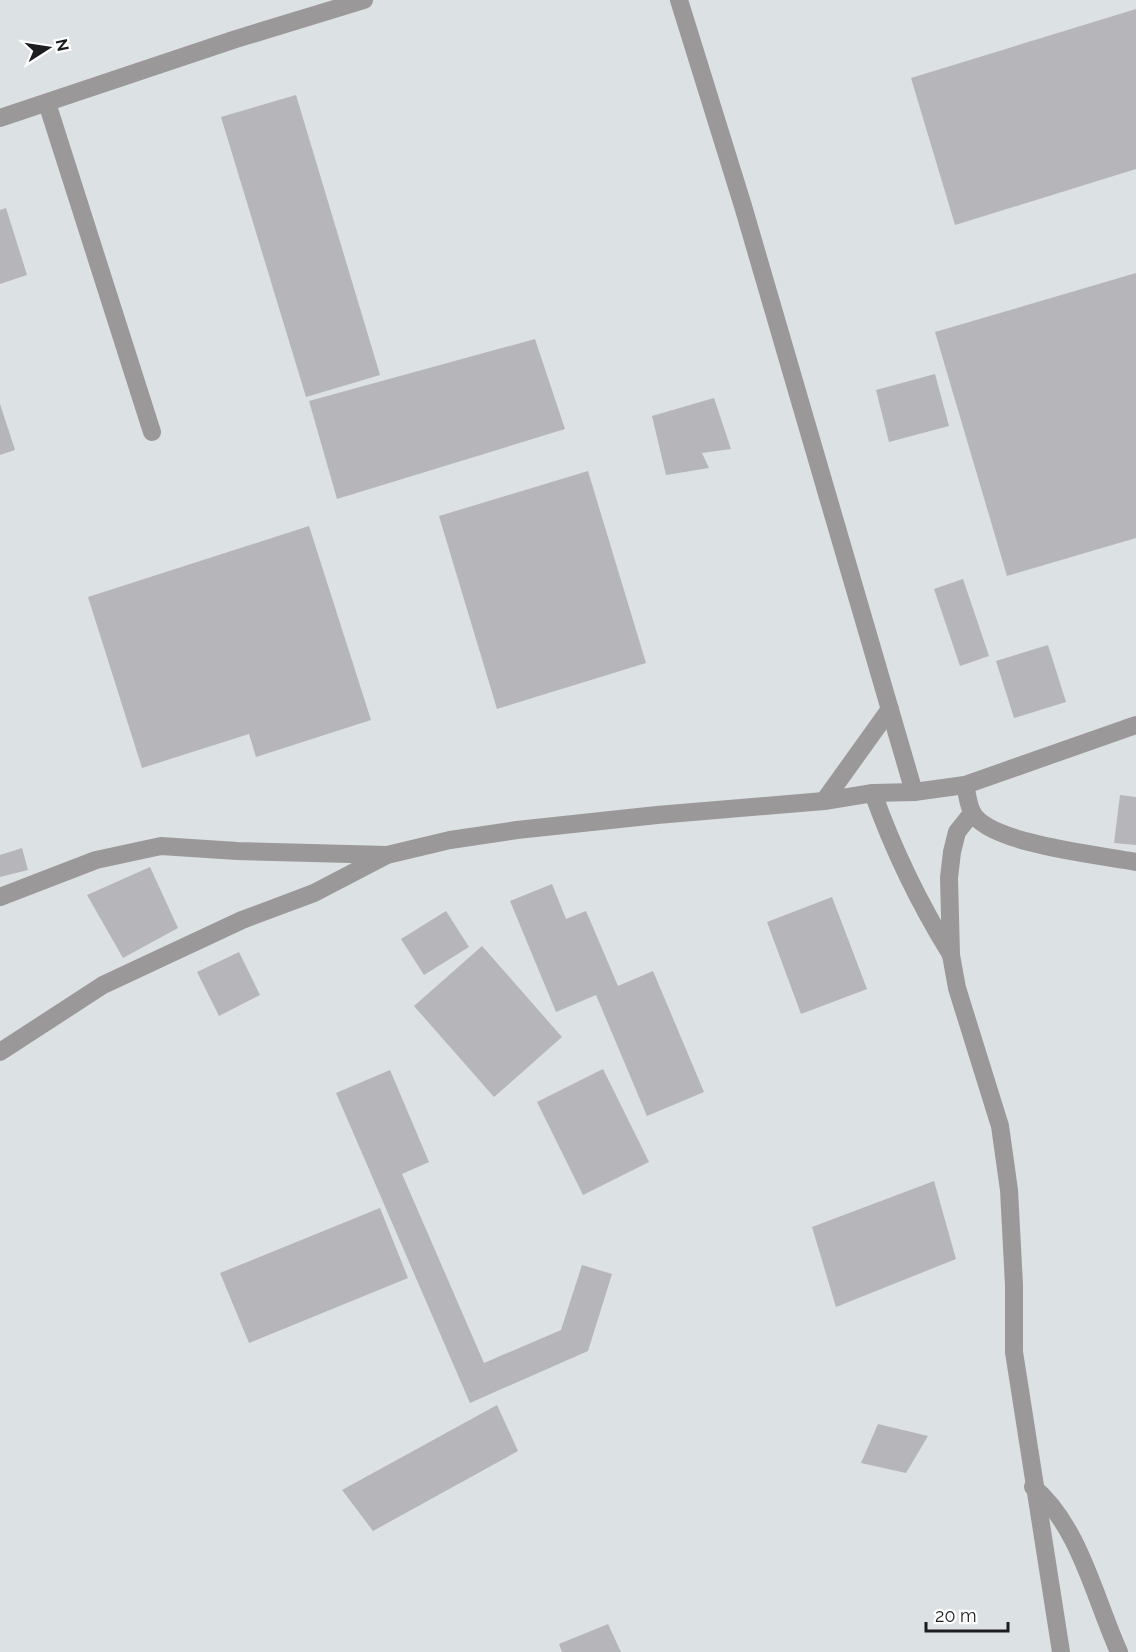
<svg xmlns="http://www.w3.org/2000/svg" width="1136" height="1652" font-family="Raleway,sans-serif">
	<rect width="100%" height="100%" fill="#dce1e4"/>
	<g fill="#b6b5ba">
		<polygon points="1136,9 1136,169 955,225 911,78"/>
		<polygon points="296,95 380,375 306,397 221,117"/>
		<polygon points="6,208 27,275 0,284 0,210"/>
		<polygon points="1136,273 1136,538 1007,576 935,332"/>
		<polygon points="535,339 565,429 337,499 309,401"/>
		<polygon points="935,374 949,426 889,442 876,390"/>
		<polygon points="714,398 731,449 702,453 709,468 666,475 652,416"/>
		<polygon points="0,404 15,450 0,455"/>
		<polygon points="588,471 646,663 497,709 439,516"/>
		<polygon points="309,526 371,720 256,757 249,734 142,768 88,597"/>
		<polygon points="963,579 989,656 960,666 934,589"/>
		<polygon points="1048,645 1066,702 1014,718 996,661"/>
		<polygon points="1120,795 1136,797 1136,845 1114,843"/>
		<polygon points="22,848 28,870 0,877 0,855"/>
		<polygon points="150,867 178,928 123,958 87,895"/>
		<polygon points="552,884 566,919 586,911 618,986 653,971 704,1092 647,1116 596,995 556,1012 510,901"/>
		<polygon points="832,897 867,989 801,1014 767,922"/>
		<polygon points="446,911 469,947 424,975 401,939"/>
		<polygon points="482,946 562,1037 494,1097 414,1006"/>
		<polygon points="239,952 260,995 219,1016 197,972"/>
		<polygon points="603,1069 649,1162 583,1195 537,1102"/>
		<polygon points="390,1070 429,1162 402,1174 484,1363 561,1330 582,1265 612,1274 588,1351 470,1403 336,1093"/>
		<polygon points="934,1181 956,1259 836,1307 812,1227"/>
		<polygon points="380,1208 408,1278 249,1343 220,1273"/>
		<polygon points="497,1405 518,1451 373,1531 342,1490"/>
		<polygon points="878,1424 928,1436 906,1473 861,1463"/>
		<polygon points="608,1624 621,1652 562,1652 559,1644"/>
	</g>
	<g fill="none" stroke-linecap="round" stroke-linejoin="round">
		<g stroke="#9b9899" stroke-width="18">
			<polyline points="679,0 743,206 914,792"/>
			<polyline points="47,103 152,432"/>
			<polyline points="0,118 236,39 364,0"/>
			<path d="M965 785C967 793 968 804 972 812 988 844 1101 855 1136 862"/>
			<path d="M873 793C893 849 919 903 950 953"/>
			<polyline points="824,801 890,709"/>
			<polyline points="972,813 957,832 952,852 949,878 951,955 957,988 1000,1126 1009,1190 1014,1285 1014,1352 1061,1652"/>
			<polyline points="0,897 96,860 161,846 237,851 387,855 450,840 517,830 657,815 824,801 873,793 914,792 965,785 1136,725"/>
			<polyline points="0,1052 103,985 242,920 314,893 385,856"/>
			<path d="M1033 1487C1079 1525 1095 1599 1119 1652"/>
		</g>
	</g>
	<g transform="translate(48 48) rotate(78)" stroke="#ffffff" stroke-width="4.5" paint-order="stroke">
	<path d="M0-4.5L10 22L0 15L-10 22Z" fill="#1c1d1f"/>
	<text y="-9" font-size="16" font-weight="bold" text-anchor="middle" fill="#1c1d1f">N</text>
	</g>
	<path d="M926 1622v9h82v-9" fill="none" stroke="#1c1d1f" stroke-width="3"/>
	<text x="935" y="1622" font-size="18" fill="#1c1d1f" stroke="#ffffff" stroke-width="4.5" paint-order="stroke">20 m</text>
</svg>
